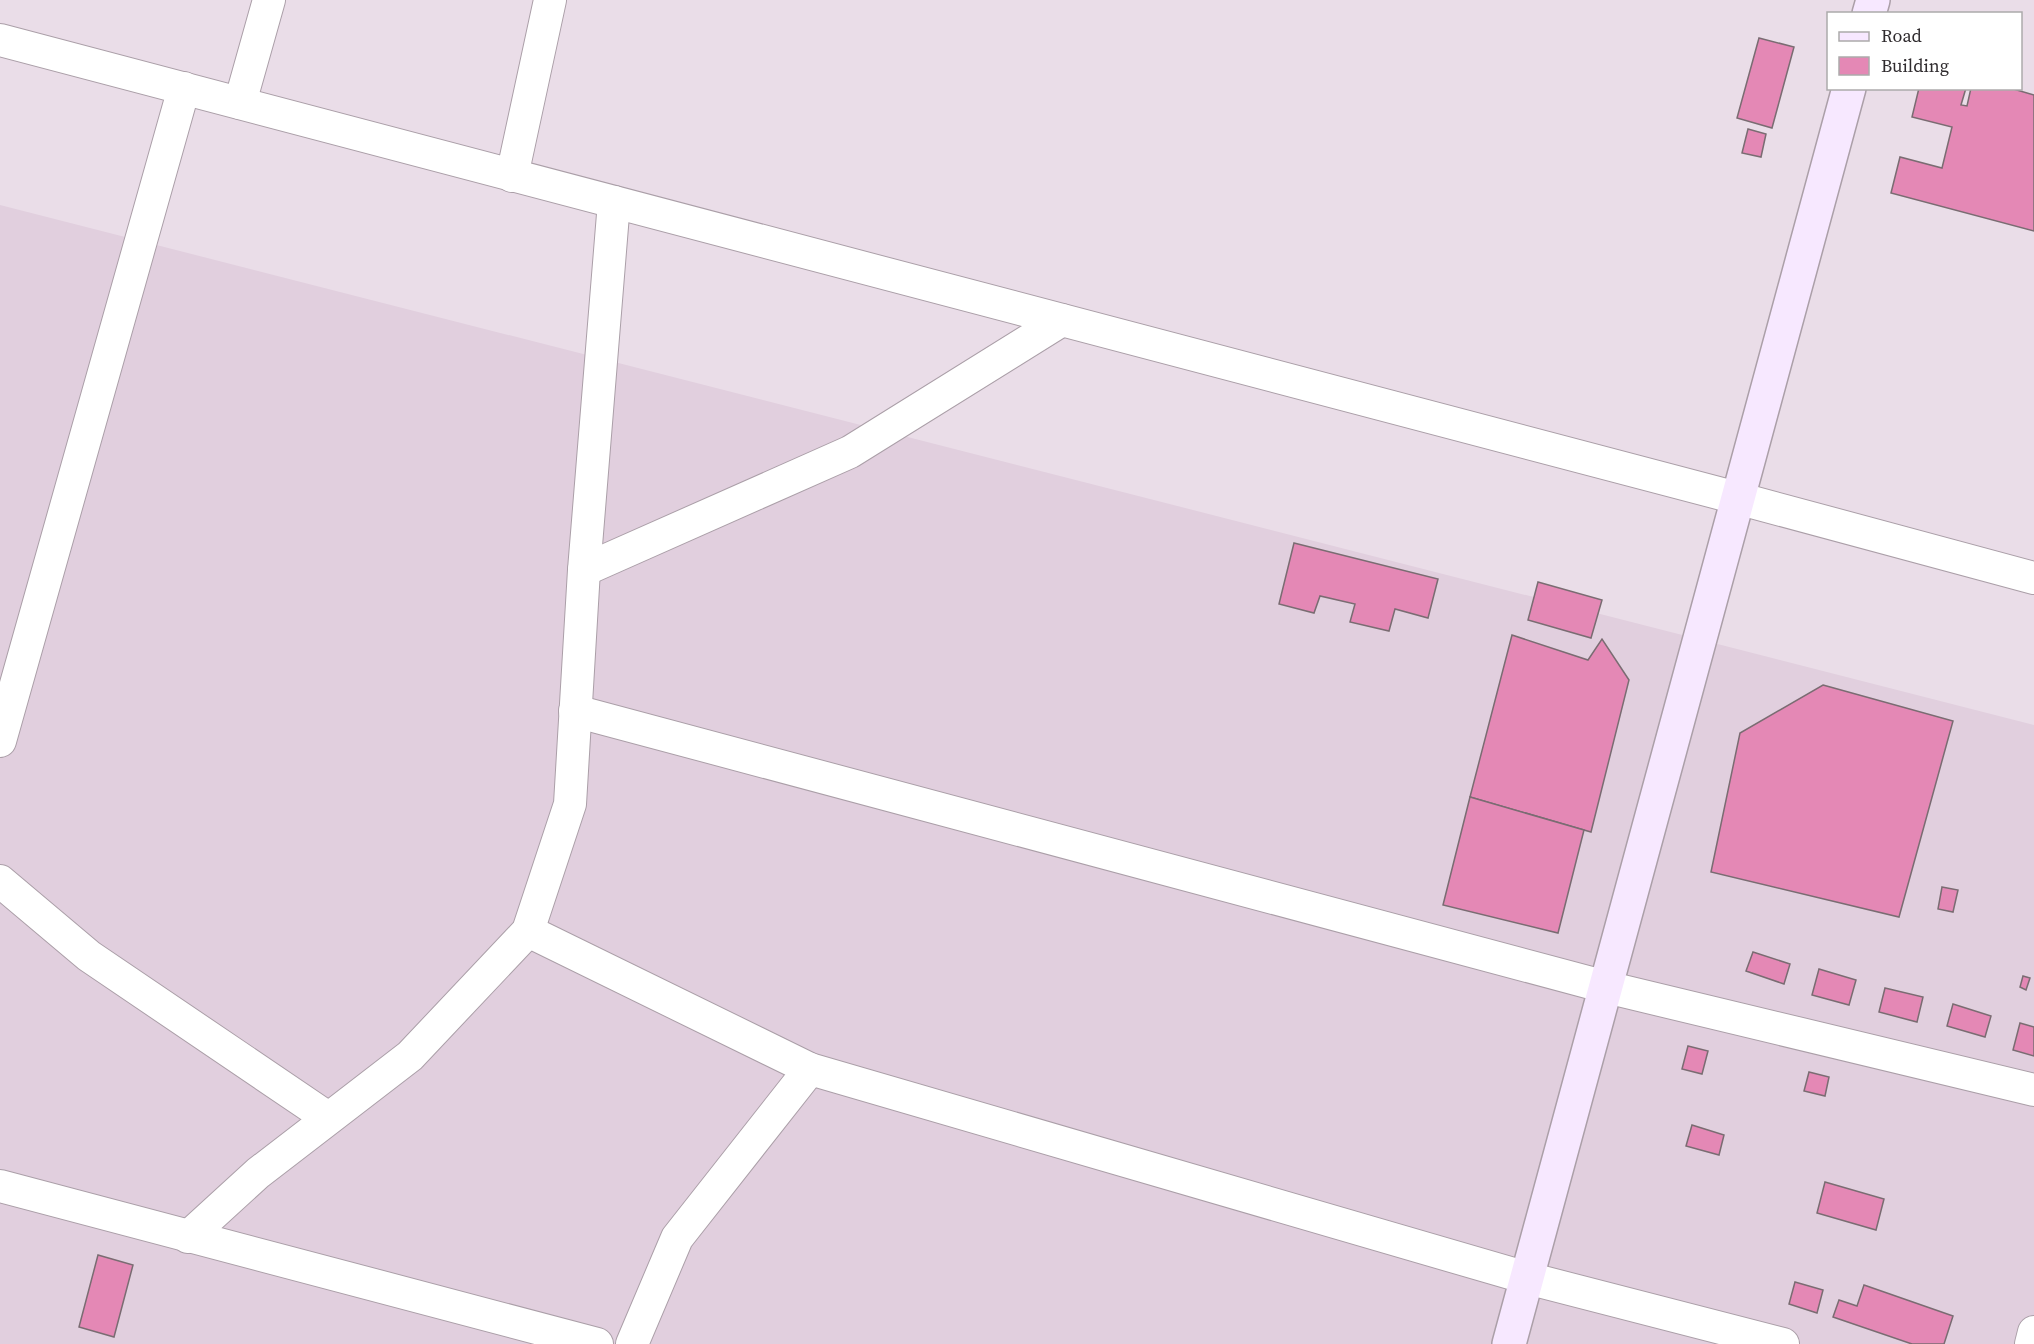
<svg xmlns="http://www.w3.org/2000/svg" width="2034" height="1344" font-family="'Source Serif 4',serif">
	<rect width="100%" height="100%" fill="#eadde8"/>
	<polygon fill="#e1cfde" points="0,205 2034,725 2034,1344 0,1344"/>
	<g fill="#e488b5" stroke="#7a6c72" stroke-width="1.5">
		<polygon points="1759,38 1794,47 1772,128 1737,118"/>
		<polygon points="1919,88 1966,88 1961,105 1967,106 1971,88 2010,88 2034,95 2034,231 1891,193 1900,157 1942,168 1952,127 1912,117"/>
		<polygon points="1748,129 1766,134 1761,157 1742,153"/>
		<polygon points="1294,543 1438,579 1428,618 1395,609 1389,631 1350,622 1355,604 1320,596 1314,613 1279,604"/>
		<polygon points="1538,582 1602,600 1591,638 1528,620"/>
		<polygon points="1512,635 1588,660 1602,639 1629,680 1591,832 1470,797"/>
		<polygon points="1823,685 1953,721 1899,917 1711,872 1740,733"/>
		<polygon points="1470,797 1584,830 1558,933 1443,905"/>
		<polygon points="1942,887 1958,890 1953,912 1938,909"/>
		<polygon points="1753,952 1790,964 1784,984 1746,971"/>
		<polygon points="1819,969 1856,980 1849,1005 1812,995"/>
		<polygon points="2023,976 2030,978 2026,990 2020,987"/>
		<polygon points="1885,988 1923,997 1917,1022 1879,1012"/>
		<polygon points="1953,1004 1991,1016 1985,1037 1947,1026"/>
		<polygon points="2020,1023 2034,1027 2034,1056 2013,1050"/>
		<polygon points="1688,1046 1708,1051 1702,1074 1682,1069"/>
		<polygon points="1809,1072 1829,1077 1825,1096 1804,1091"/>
		<polygon points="1692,1125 1724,1135 1719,1155 1686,1146"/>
		<polygon points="1825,1182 1884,1199 1876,1230 1817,1213"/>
		<polygon points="98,1255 133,1265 114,1337 79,1327"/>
		<polygon points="1795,1282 1823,1290 1817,1313 1789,1304"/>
		<polygon points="1864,1285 1953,1316 1944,1344 1912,1344 1833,1317 1839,1300 1857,1306"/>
	</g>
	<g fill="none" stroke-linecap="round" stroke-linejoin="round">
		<defs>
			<g id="minor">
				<polyline points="0,40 1737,498 2034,578"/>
				<polyline points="240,103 269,0"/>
				<polyline points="512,176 550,0"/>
				<polyline points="584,570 850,452 1062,320"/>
				<polyline points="575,711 1606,987 2034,1090"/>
				<polyline points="0,741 184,88"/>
				<polyline points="0,881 89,956 328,1118"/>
				<polyline points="528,931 810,1069 1527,1278 1783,1344"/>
				<polyline points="0,1186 597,1344"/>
				<polyline points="188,1237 258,1173 410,1056 528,931 570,804 584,570 614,202"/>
				<polyline points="632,1344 677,1238 810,1069"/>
				<polyline points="2031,1344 2034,1332"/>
			</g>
			<g id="secondary">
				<polyline points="1869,14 1873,0"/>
				<polyline points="1509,1344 1849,88"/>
			</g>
		</defs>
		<use href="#minor" stroke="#ab9fa8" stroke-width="34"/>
		<use href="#secondary" stroke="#ab9fa8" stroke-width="36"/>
		<use href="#minor" stroke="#fff" stroke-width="32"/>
		<use href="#secondary" stroke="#f7e8ff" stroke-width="33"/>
	</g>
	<rect x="1827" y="12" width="195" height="78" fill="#ffffff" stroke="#acaaab" stroke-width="1.5"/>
	<rect x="1839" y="32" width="30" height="9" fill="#f7e8ff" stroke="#acaaab" stroke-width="1.5"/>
	<text x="1881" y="42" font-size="18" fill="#2f2b2e">Road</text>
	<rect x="1839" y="57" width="30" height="18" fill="#e488b5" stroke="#acaaab" stroke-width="1.5"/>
	<text x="1881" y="72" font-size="18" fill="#2f2b2e">Building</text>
</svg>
